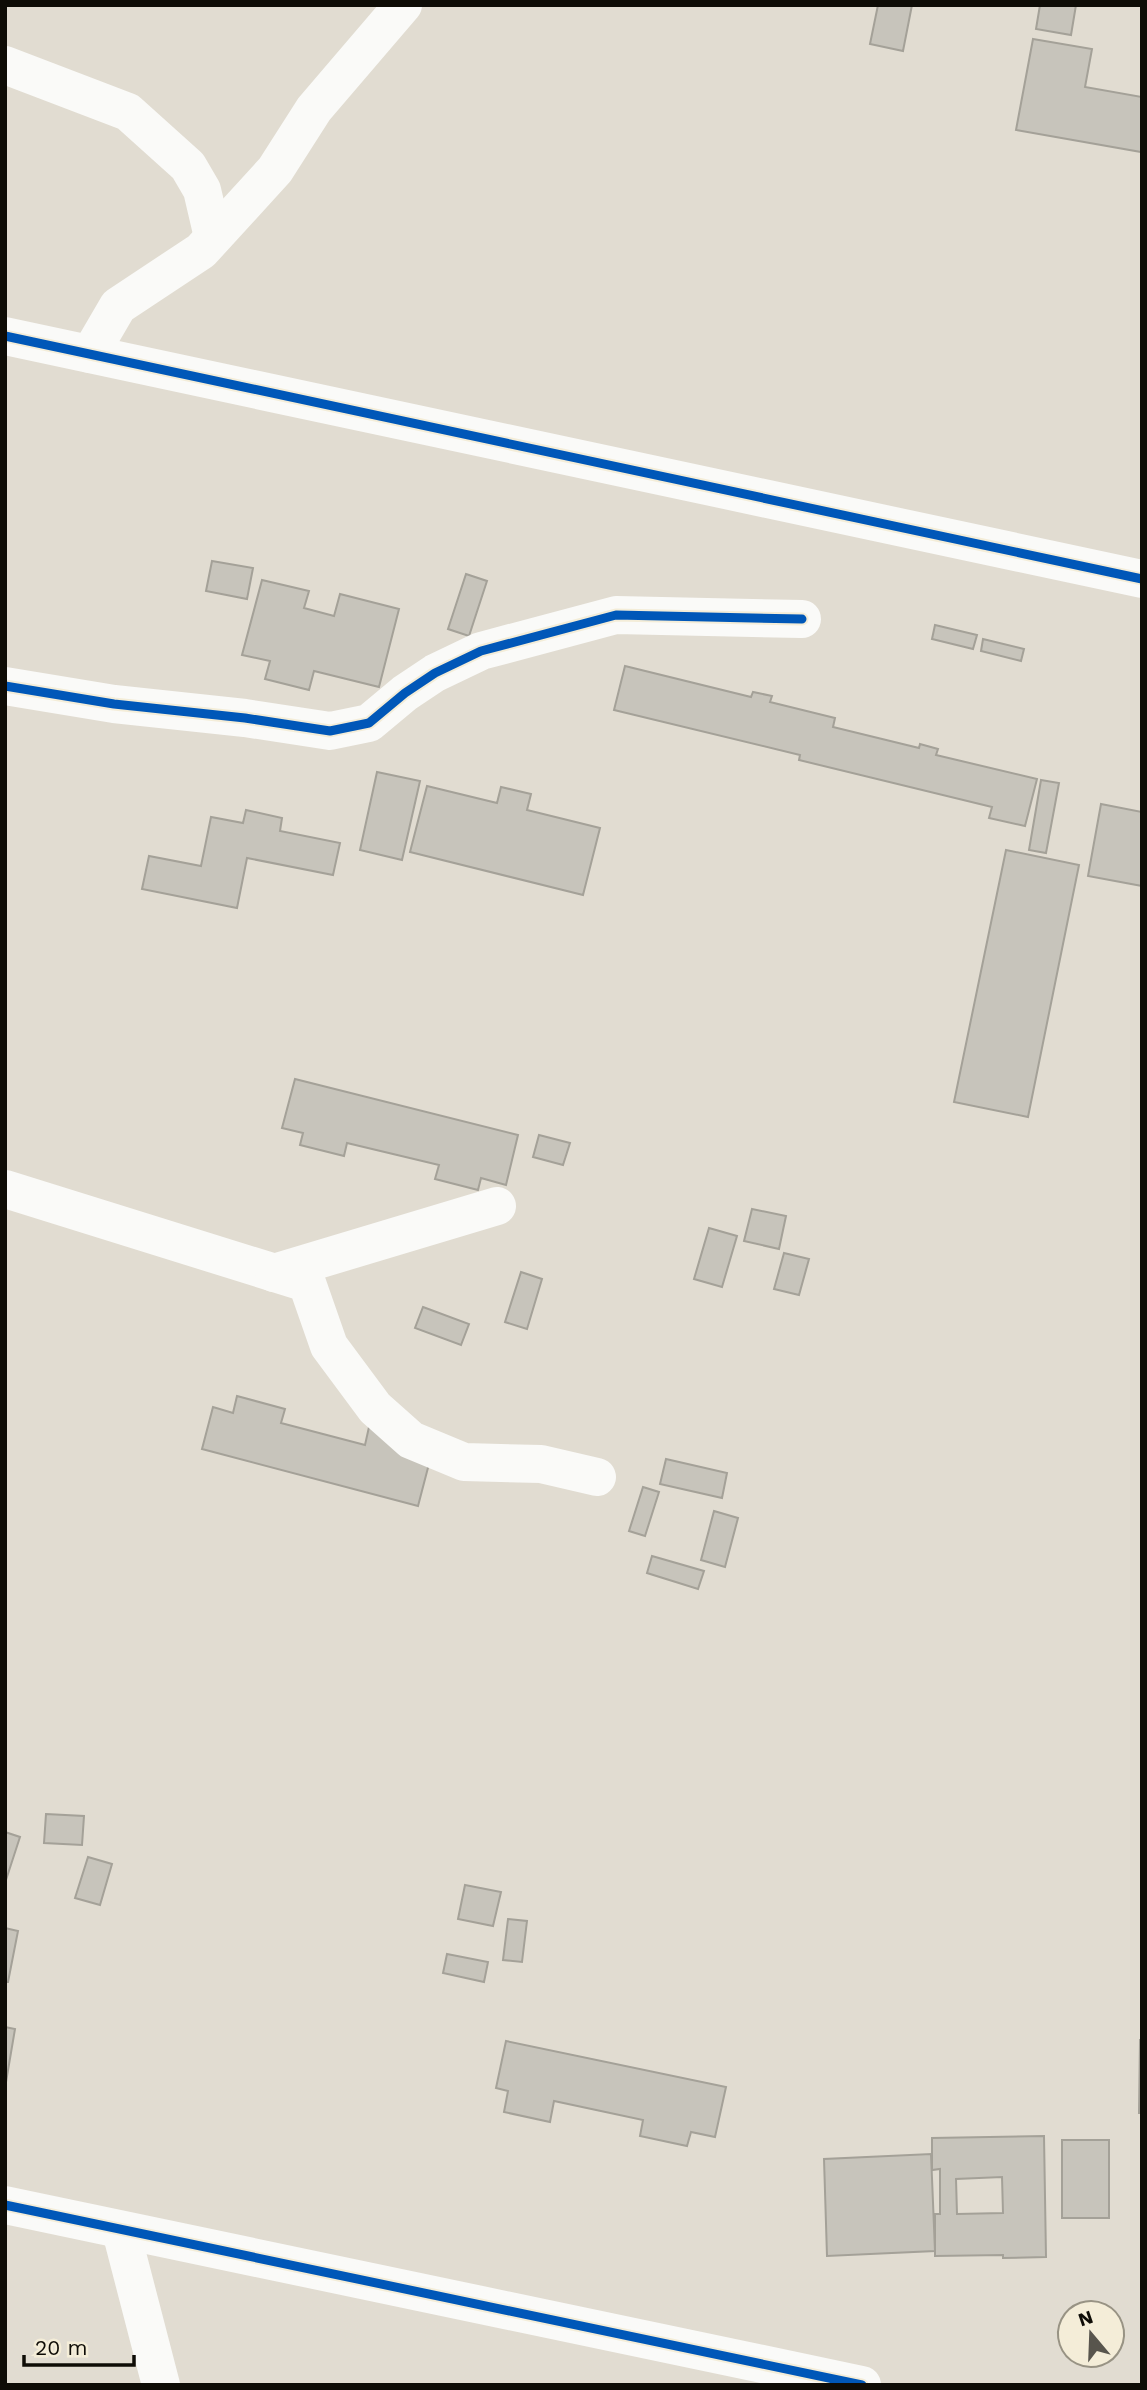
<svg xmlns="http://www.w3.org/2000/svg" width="1147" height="2390" font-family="'Work Sans',sans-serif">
	<rect width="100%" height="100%" fill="#e1dcd1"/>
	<g fill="#c7c4bb" stroke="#a4a198" stroke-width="2" fill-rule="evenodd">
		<polygon points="878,5 912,5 903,51 870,44"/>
		<polygon points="1040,5 1076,5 1071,35 1036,29"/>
		<polygon points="1033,39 1092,49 1085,87 1142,97 1141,152 1016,130"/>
		<polygon points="212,561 253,568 247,599 206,591"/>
		<polygon points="466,574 487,581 469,636 448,629"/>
		<polygon points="262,580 309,591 304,608 334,616 340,594 399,609 379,687 314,671 309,690 265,679 270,661 242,655"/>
		<polygon points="935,625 977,635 973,649 932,639"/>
		<polygon points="983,639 1024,649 1021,661 981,651"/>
		<polygon points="625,666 751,697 753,692 772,696 770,702 835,718 833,727 919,748 920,744 938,749 936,755 1037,779 1025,826 989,818 992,807 799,760 800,755 614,710"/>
		<polygon points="377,772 420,781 402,860 360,850"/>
		<polygon points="1041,780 1059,783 1046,853 1029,850"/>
		<polygon points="427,786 497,803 501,787 531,794 527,810 600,828 583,895 410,852"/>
		<polygon points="1101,804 1142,812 1142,886 1088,876"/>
		<polygon points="246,810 282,818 280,831 340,843 333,875 247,858 237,908 142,889 149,856 201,866 211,817 243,823"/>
		<polygon points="1006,850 1079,865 1028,1117 954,1102"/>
		<polygon points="295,1079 518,1135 506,1185 481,1178 478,1190 435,1179 439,1165 347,1143 344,1156 300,1145 303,1133 282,1128"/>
		<polygon points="539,1135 570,1143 563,1165 533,1157"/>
		<polygon points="752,1209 786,1216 779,1249 744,1241"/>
		<polygon points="709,1228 737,1236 722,1287 694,1279"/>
		<polygon points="784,1253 809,1259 799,1295 774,1289"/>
		<polygon points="521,1272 542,1279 527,1329 505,1322"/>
		<polygon points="423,1307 469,1324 461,1345 415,1328"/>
		<polygon points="237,1396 285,1409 281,1423 365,1445 369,1427 430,1460 418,1506 202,1449 213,1407 233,1413"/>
		<polygon points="666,1459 727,1473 722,1498 660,1484"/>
		<polygon points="643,1487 659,1492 645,1536 629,1531"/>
		<polygon points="714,1511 738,1518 725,1567 701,1560"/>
		<polygon points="652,1556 704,1571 698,1589 647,1573"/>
		<polygon points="46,1814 84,1816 82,1845 44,1843"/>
		<polygon points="5,1832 20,1837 5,1883"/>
		<polygon points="88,1857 112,1864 100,1905 75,1898"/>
		<polygon points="465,1885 501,1892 493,1926 458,1919"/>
		<polygon points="508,1919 527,1921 522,1962 503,1960"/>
		<polygon points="5,1928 18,1931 8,1982 5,1982"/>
		<polygon points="447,1954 488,1962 484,1982 443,1973"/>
		<polygon points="5,2027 15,2029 5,2088"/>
		<polygon points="1140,2040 1142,2040 1142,2113 1139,2113"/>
		<polygon points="506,2041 726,2087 715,2137 691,2132 687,2146 640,2136 643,2120 554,2101 550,2122 504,2112 508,2091 496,2088"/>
		<path d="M1044 2136 1046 2257 1003 2258V2255L935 2256V2214H940V2169L932 2170V2138ZM1002 2177 1003 2213 957 2214 956 2179Z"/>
		<rect x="1062" y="2140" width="47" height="78"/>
		<polygon points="931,2154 935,2251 827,2256 824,2159"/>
	</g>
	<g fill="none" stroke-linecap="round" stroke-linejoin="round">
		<g stroke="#fafaf8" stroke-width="38">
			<polyline points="5,65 128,112 188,166 202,190 213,237"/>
			<polyline points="5,336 1142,579"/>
			<polyline points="90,354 118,306 201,251 275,170 314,109 403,5"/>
			<polyline points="5,686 114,704 245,718 330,731 369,723 405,693 435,673 481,651 616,615 802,619"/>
			<polyline points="5,1189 307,1283 329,1346 375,1408 411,1440 464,1462 541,1464 597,1477"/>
			<polyline points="274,1273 497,1206"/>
			<polyline points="5,2205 862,2385"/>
			<polyline points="121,2231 161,2385"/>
		</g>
		<defs>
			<g id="cycleway">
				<polyline points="5,336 1142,579"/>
				<polyline points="5,686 114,704 245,718 330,731 369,723 405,693 435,673 481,651 616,615 802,619"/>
				<polyline points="5,2205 862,2385"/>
			</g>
		</defs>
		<use href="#cycleway" stroke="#f4edd8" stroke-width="13"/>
		<use href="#cycleway" stroke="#0057b8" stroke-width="9"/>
	</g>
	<rect width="1147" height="2390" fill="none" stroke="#0e0c06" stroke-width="14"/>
	<g transform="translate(1091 2334) rotate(341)"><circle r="33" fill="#f4edd8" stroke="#989384" stroke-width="2"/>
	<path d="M0-5L12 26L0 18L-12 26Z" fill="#58554d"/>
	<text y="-10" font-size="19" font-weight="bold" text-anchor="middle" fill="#0e0c06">N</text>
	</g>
	<path d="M24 2355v10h110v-10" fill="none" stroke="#0e0c06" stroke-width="3.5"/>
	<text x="35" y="2355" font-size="21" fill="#0e0c06" stroke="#f4edd8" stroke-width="5" paint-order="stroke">20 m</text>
</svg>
